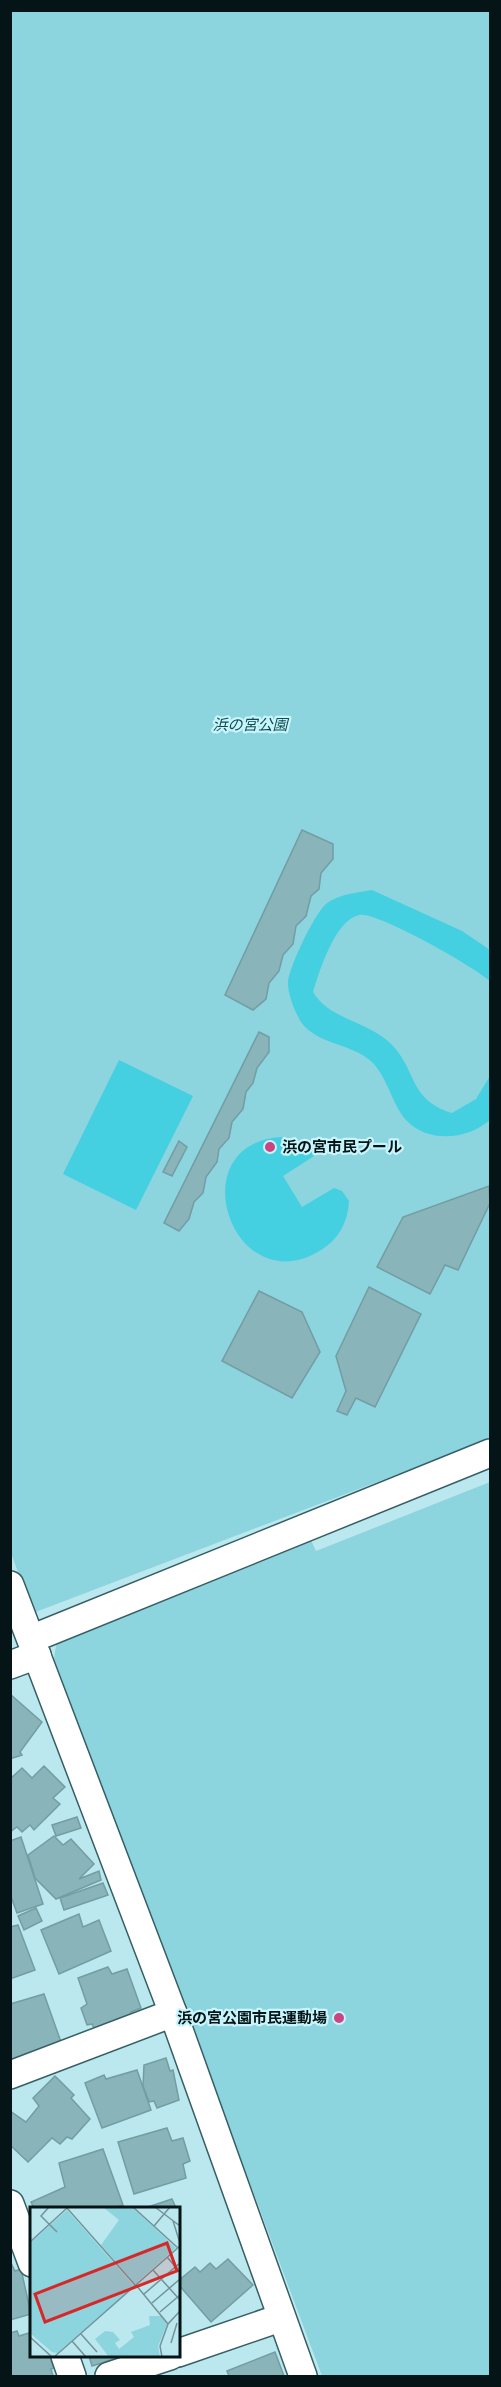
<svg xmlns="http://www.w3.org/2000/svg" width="501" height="2387" font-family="'Noto Serif','Noto Sans JP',serif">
	<rect width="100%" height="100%" fill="#bbe8ee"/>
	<g fill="#8cd4de">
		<polygon points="11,11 490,11 490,1439 33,1613 11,1553"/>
		<polygon points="490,1482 490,2376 322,2376 54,1659 57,1639 310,1538 316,1551"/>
	</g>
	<g fill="#44d0e0">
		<path d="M372 890 462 931 490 950V981C474 967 377 911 359 915 335 920 319 972 313 992 329 1019 366 1021 389 1042 418 1069 407 1099 452 1113L476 1099 490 1076V1120C468 1139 430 1144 407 1121 392 1105 388 1078 372 1062 352 1043 317 1045 301 1022 295 1012 288 995 288 983 288 969 314 915 325 905 337 894 357 893 372 890Z"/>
		<polygon points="119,1060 193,1096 136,1210 63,1174"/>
		<path d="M281 1137 309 1147 314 1156 283 1176 302 1207 334 1188 342 1191 349 1201C348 1222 339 1239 321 1250 233 1305 178 1144 281 1137Z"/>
	</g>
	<g fill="#88b4ba" stroke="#729da3" stroke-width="1.5">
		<polygon points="302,830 333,844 333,859 321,873 319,889 311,896 306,916 296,926 293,944 283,955 279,971 269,983 266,999 253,1010 225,995"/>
		<polygon points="259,1032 269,1037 269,1052 257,1068 253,1083 246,1092 243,1109 232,1122 229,1138 219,1149 217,1162 206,1177 203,1193 194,1202 189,1219 179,1231 164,1223"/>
		<polygon points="179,1141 187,1147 172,1176 163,1172"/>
		<polygon points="489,1186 490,1203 458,1270 445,1265 430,1294 377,1267 403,1217"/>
		<polygon points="369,1287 421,1314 375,1407 356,1398 347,1415 337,1411 346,1391 336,1356"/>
		<polygon points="259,1291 302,1312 320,1352 292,1398 222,1361"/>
		<polygon points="10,1694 42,1722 20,1752 22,1755 10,1759"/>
		<polygon points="44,1766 65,1787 53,1798 60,1804 34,1830 30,1825 22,1832 17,1827 10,1832 10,1779 22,1768 32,1778"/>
		<polygon points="77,1817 81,1828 56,1836 52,1825"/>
		<polygon points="54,1836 63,1845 71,1839 94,1864 79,1879 99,1871 101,1880 56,1899 35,1878 28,1855"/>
		<polygon points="21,1837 43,1904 17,1913 10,1894 10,1841"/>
		<polygon points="103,1883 108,1895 64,1910 60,1898"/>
		<polygon points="36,1908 42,1921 24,1930 18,1916"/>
		<polygon points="79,1914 83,1927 99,1920 111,1951 59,1974 41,1930"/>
		<polygon points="18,1925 35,1970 10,1979 10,1927"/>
		<polygon points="108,1967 112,1974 127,1969 141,2008 131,2012 132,2016 95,2030 92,2024 87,2025 81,2008 87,2004 78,1978"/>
		<polygon points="44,1994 61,2042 10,2061 10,2004"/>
		<polygon points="166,2058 170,2071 173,2070 179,2100 157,2108 154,2101 149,2102 143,2086 144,2065"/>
		<polygon points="137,2070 151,2110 102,2128 85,2083 104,2075 106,2079"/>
		<polygon points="55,2076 74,2095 71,2098 90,2119 72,2139 67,2137 60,2144 52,2138 28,2162 10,2145 10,2111 26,2122 39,2106 33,2098"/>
		<polygon points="167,2128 172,2141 183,2138 190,2161 183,2164 186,2178 134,2194 118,2142"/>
		<polygon points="103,2149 123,2205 113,2208 34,2208 31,2202 65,2187 59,2163"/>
		<polygon points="172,2199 176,2208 145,2208"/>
		<polygon points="228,2259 253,2285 211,2322 178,2284 178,2281 195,2267 200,2272 210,2263 216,2269"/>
		<polygon points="10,2261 15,2271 21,2269 31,2314 10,2320"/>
		<polygon points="17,2331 19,2336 32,2332 32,2356 50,2356 54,2368 51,2369 53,2376 10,2376 10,2333"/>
		<polygon points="275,2352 284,2376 229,2376 227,2371"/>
		<polygon points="89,2356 124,2356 92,2366"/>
	</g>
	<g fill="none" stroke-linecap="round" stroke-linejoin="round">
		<defs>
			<g id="street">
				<polyline points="10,1585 173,2013 303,2376"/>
				<polyline points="31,1639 490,1453"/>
				<polyline points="10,1665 37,1655"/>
				<polyline points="10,2075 173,2013"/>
				<polyline points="10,2204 32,2263"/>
				<polyline points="178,2353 280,2318"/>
				<polyline points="65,2356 72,2376"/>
				<polyline points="109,2376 170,2356"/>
			</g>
		</defs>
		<use href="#street" stroke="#365f65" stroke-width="30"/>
		<use href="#street" stroke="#fff" stroke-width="27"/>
	</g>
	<g fill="#cc4481" stroke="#c8f5fb" stroke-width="2">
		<circle cx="270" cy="1147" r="6"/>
		<circle cx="339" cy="2018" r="6"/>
	</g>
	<g text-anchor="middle" stroke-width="4.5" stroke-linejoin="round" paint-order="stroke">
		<g font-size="15" font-style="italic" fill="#0f4c53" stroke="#c8f5fb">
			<text x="250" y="730">浜の宮公園</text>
		</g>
		<g font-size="15" font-weight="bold" fill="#041417" stroke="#c8f5fb" text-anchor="start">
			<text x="282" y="1152">浜の宮市民プール</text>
			<text x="327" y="2023" text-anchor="end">浜の宮公園市民運動場</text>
		</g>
	</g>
	<g transform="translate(30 2207)">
		<rect width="150" height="150" fill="#bbe8ee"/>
		<path d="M73 0H102L146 41 105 77 71 38 89 13ZM37 3 104 79 27 146 22 145 0 126V36ZM119 109H131L137 117 128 139 130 150H79L65 132 75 124 83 125 90 133 85 136 89 142 104 130 101 125 120 118Z" fill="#8cd4de"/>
		<path fill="none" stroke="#729398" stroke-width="1.5" d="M19 0 11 9 27 25M103 0 148 41M125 0 150 19M143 14 150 36M124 19 140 0M0 35 37 1 105 78M137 50 150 65M123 63 150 93M106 78 138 117M114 87 150 56M122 96 150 72M130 105 150 88M51 127 67 145M0 130 22 150M42 134 56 150M141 136 147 116M24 150 150 39M132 150 130 139 138 117 150 104"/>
		<path fill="#d62828" fill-opacity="0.15" stroke="#d62828" stroke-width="3" d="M137 36 147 64 15 115 5 87Z"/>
		<rect width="150" height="150" fill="none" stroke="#041417" stroke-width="3"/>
	</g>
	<rect width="501" height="2387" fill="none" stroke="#041417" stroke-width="24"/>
</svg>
